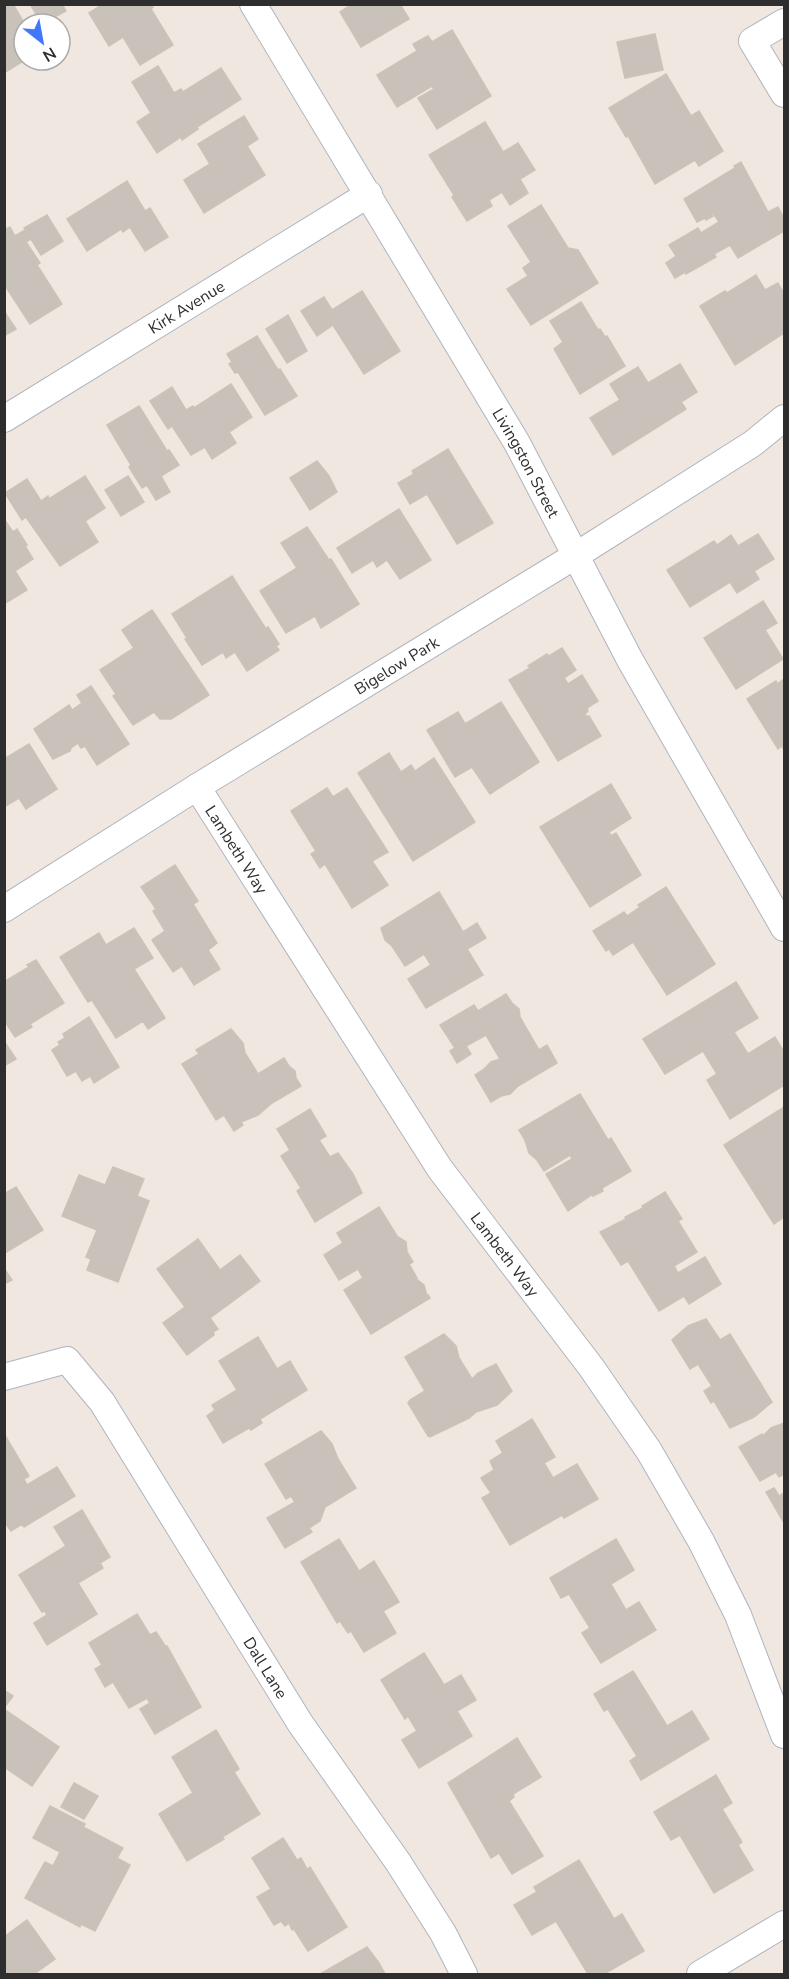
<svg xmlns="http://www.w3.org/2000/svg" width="789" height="1979" font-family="'Nunito Sans',sans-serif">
	<rect width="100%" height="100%" fill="#efe7e0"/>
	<g fill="#c8c2bb" stroke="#cbc3b9" stroke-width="1.5">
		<polygon points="4,4 13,4 24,23 29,20 31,24 24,24 24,60 25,60 4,73"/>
		<polygon points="30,4 62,4 66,11 42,24"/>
		<polygon points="103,4 152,4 153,7 151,9 173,45 140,65 123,37 109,46 89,13"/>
		<polygon points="352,4 400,4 409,19 361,47 340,12"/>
		<polygon points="452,30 491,96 437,129 418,98 434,89 432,86 397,107 377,75 417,51 413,44 428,36 432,42"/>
		<polygon points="655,34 663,70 625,78 617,42"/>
		<polygon points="158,66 174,93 181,89 183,92 221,68 241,99 197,127 198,129 182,140 181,137 157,153 137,122 151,113 132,82"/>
		<polygon points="666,74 691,116 699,111 723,151 699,166 695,160 655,184 628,136 626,137 609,108"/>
		<polygon points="244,116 258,139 247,146 265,175 204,213 184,180 210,164 198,144"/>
		<polygon points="485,122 503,152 518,143 535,170 520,179 528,193 510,205 502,192 489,200 492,206 467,221 452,197 454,195 429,155"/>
		<polygon points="741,162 768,212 778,207 784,218 784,231 738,258 730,245 714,254 716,257 686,274 685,272 675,278 666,263 676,256 669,245 698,228 701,233 719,222 713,213 711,214 713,216 706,220 705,218 697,222 684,199 735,168 734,166"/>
		<polygon points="127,181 145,211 150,208 168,237 145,251 130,227 123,232 121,229 87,251 67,219"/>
		<polygon points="541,205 568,248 578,250 598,283 531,325 507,289 528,276 523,268 531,262 508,226"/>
		<polygon points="47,215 63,241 41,255 24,228"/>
		<polygon points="10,227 15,236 25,230 31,239 26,242 40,263 37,265 62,304 30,324 4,284 4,230"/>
		<polygon points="756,275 765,290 778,283 784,294 784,333 735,365 700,306 725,291 727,293"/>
		<polygon points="362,291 400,351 364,374 333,325 317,336 301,311 324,297 332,310"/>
		<polygon points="581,302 598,330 600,329 605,337 607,336 625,366 580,394 554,349 563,342 550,321"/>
		<polygon points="4,311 16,329 4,336"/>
		<polygon points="288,315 307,351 287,363 266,329"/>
		<polygon points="257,336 278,370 280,369 297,396 265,415 238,372 235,373 229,364 232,362 227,354"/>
		<polygon points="680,364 697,392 681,402 686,409 613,455 590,418 620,400 610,384 638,367 648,383"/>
		<polygon points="231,384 252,417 229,432 236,443 212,459 205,447 191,455 172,426 168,429 150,401 172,387 186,410 193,406 194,408"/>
		<polygon points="139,406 167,451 169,450 179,465 161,476 170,492 156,500 147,485 142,488 129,467 131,465 107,425"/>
		<polygon points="448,449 493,523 457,544 427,494 410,504 398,483 414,474 412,471"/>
		<polygon points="317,461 329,476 337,492 310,510 290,478"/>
		<polygon points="85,476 105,508 85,521 98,542 60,566 26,517 22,520 5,493 27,479 41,501 48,496 49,499"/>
		<polygon points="128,476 144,502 121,516 105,490"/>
		<polygon points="399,509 431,560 400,579 387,560 377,567 373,560 352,573 337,548"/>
		<polygon points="4,519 13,532 17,529 27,545 25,546 33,559 15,571 27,590 4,604"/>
		<polygon points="307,527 329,560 331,559 359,604 321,628 315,616 286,633 260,591 297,568 281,543"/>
		<polygon points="758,534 774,559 754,571 759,579 737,593 730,582 690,607 667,570 714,541 717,545 731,535 738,546"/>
		<polygon points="232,576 266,629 268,627 279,644 276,646 279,650 247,671 235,652 226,658 223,652 202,665 185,639 187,638 172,614"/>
		<polygon points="763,601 777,623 765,630 783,659 736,689 704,638"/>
		<polygon points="152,610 209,695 171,719 160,719 154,712 133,725 113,696 116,694 100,670 134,648 122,630"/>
		<polygon points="562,648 576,670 564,678 568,684 582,675 598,701 587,708 588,711 585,714 587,717 589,716 601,736 558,761 509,680 530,668 528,666 547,654 549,656"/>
		<polygon points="784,679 784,750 782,746 778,749 747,699 776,681 777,684"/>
		<polygon points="91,686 129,744 97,765 85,746 81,748 78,743 71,748 70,751 53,759 34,729 69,705 72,710 82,703 77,695"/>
		<polygon points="501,702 539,762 490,794 472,767 455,777 427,730 458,712 465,724"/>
		<polygon points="29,744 57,789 26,809 19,798 4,807 4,759"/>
		<polygon points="389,753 401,772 411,765 415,771 434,758 475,822 413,861 358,773"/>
		<polygon points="611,784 631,818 609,832 611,836 616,833 641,875 590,907 540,827"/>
		<polygon points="327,788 333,797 347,788 388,852 372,861 388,885 352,908 325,864 320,868 311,854 316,851 291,811"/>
		<polygon points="175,865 198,901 193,904 217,943 208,950 220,969 194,985 182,966 173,972 152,940 165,931 153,911 156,909 141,887"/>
		<polygon points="666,887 715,964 667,995 633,942 613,955 609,949 606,951 593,931 624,912 627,916 640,907 638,905"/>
		<polygon points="439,892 463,932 477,923 486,938 467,949 483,975 426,1008 408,979 431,965 424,954 405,966 392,946 385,940 381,928"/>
		<polygon points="134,928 153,958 134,969 165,1018 148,1029 143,1021 116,1038 92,1000 88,1002 60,957 99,933 106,945"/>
		<polygon points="36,960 64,1003 30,1024 32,1027 15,1037 4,1020 4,982 29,967 27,965"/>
		<polygon points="736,982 758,1018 734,1032 748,1054 775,1037 784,1052 784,1085 730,1119 707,1080 717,1074 703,1051 665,1074 643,1039"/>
		<polygon points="506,994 512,1003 519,1009 520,1017 539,1050 547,1045 557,1063 518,1086 510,1094 501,1096 491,1102 475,1075 484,1069 491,1062 500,1059 486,1035 466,1046 471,1054 457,1063 450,1051 455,1048 440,1025 474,1005 478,1011"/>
		<polygon points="89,1017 119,1067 94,1083 90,1076 82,1081 76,1071 67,1076 52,1050 60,1045 58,1042 65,1038 63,1034"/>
		<polygon points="231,1029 243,1043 245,1053 258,1074 284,1058 289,1066 295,1071 296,1078 301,1086 272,1103 258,1115 241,1122 243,1125 234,1131 224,1115 216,1120 182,1064 199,1054 196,1050"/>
		<polygon points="4,1041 16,1059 4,1066"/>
		<polygon points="580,1094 608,1140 611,1138 631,1171 602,1188 603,1191 593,1196 593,1194 568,1211 546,1174 572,1159 570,1155 544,1171 537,1160 529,1153 525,1140 519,1130"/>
		<polygon points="784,1107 784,1217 774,1224 724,1145"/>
		<polygon points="310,1109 326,1136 319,1140 330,1157 338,1153 353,1174 362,1193 315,1222 297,1191 301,1188 281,1156 290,1150 277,1129"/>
		<polygon points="113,1167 144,1179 137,1196 149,1201 118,1282 87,1270 91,1259 86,1257 97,1230 62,1216 79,1175 105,1185"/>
		<polygon points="16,1187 43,1230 5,1253 4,1194"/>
		<polygon points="665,1192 682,1219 678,1221 697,1252 674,1266 678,1273 705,1257 721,1284 689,1304 684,1296 659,1311 628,1261 621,1265 600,1232 626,1219 625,1217 643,1208 642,1206"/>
		<polygon points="379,1207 397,1236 406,1242 407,1252 413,1262 409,1264 417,1278 415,1278 424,1285 427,1296 428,1295 430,1298 371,1334 344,1290 363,1278 358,1269 339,1280 324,1255 343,1243 337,1233"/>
		<polygon points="198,1239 220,1270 240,1255 260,1281 210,1318 218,1329 213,1332 214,1335 187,1355 163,1323 185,1307 157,1269"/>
		<polygon points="4,1268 12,1280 4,1284"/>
		<polygon points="706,1319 720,1340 730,1334 772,1402 754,1417 730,1428 714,1401 711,1403 704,1391 712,1386 698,1364 690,1369 672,1340 688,1326"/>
		<polygon points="444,1334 456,1346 459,1358 472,1379 478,1373 496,1364 512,1391 497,1405 476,1412 469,1418 430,1437 428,1436 408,1403 410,1400 425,1391 405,1357"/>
		<polygon points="258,1337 277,1369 290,1361 307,1390 260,1419 262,1423 251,1430 249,1428 223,1443 207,1416 215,1410 212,1405 237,1390 219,1361"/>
		<polygon points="532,1419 555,1457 544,1463 553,1478 577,1464 598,1499 564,1518 562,1515 510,1545 482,1498 491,1493 481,1478 494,1470 490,1461 503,1453 496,1441"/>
		<polygon points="784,1423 784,1474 779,1477 776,1472 760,1481 739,1447 762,1434 763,1436 771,1428"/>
		<polygon points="321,1431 332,1444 338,1459 356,1488 325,1507 320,1521 309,1528 312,1532 285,1548 267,1518 295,1502 291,1496 286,1499 265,1464"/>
		<polygon points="6,1437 29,1476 24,1479 27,1485 57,1467 75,1496 24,1527 22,1524 11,1531 4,1521"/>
		<polygon points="774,1488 779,1496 784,1493 784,1523 766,1492"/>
		<polygon points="82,1510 110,1557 100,1563 103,1568 78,1583 97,1614 47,1645 34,1623 47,1615 45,1611 42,1612 19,1575 66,1546 54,1527"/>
		<polygon points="339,1539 359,1571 374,1561 399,1602 383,1611 396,1633 364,1652 351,1631 348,1633 340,1621 337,1623 301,1562"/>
		<polygon points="616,1539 634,1570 611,1584 626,1610 639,1602 656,1630 601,1663 582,1633 590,1628 569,1594 561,1598 550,1578"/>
		<polygon points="137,1614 150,1635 156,1632 166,1647 167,1646 201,1707 155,1734 140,1709 150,1703 147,1698 129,1708 113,1682 105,1687 95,1669 102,1665 89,1643"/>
		<polygon points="424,1653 444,1685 461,1675 476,1700 457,1711 472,1736 419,1768 402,1740 417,1731 408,1716 405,1719 381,1680"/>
		<polygon points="633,1671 667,1726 692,1711 709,1739 641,1780 630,1761 637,1756 608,1709 604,1711 594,1694"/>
		<polygon points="4,1690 13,1696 4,1708"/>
		<polygon points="4,1709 59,1747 32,1786 4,1767 7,1760 4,1758"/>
		<polygon points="216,1730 239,1769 234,1772 260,1814 222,1837 224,1839 187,1861 159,1814 193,1793 172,1757"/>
		<polygon points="517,1738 541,1777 513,1794 514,1797 509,1801 543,1856 512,1874 499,1853 491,1858 448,1783"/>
		<polygon points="716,1775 732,1803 722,1809 742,1842 738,1845 753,1870 714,1893 680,1835 671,1840 654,1812"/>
		<polygon points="74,1783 98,1796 84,1819 61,1807"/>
		<polygon points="50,1806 85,1824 83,1827 123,1848 117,1858 130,1865 95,1931 81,1924 80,1927 25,1898 45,1862 53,1866 60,1852 33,1838"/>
		<polygon points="283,1838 297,1860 301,1858 307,1869 310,1867 347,1927 308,1951 294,1929 292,1930 289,1923 285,1926 281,1921 274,1925 257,1897 271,1889 252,1858"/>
		<polygon points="579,1860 614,1919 622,1914 644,1951 604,1974 588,1974 556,1921 532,1935 514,1905 537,1892 534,1887"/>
		<polygon points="27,1920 55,1959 34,1974 4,1974 4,1937"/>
		<polygon points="367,1947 379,1963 385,1974 322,1974 322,1973"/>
	</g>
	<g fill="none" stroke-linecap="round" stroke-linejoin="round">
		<defs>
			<g id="minor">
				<path id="s1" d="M253 4 517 443 630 660 784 928"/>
				<polyline points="784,22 752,41 784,94"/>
				<path id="s2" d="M4 419 369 194"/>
				<path id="s3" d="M197 787 440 1169 591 1367 649 1451 701 1541 738 1615 784 1735"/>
				<path id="s4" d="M4 909 197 787 575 556 752 444 784 418"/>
				<path id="s5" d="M4 1377 67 1360 102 1402 300 1723 398 1862 443 1933 464 1974"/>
				<polyline points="700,1974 784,1924"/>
			</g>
		</defs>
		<use href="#minor" stroke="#b0b4be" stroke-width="28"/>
		<use href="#minor" stroke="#fff" stroke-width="26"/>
	</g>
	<g text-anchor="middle" stroke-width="6" stroke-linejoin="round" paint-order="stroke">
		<g font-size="16" fill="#2e2e2e" stroke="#fff">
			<text dy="6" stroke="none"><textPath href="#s2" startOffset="214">Kirk Avenue</textPath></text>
			<text dy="6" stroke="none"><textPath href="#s1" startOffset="534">Livingston Street</textPath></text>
			<text dy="6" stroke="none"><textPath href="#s4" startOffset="462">Bigelow Park</textPath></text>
			<text dy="6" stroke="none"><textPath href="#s3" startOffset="74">Lambeth Way</textPath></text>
			<text dy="6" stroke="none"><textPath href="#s3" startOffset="560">Lambeth Way</textPath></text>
			<text dy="6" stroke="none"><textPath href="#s5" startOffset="432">Dall Lane</textPath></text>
		</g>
	</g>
	<rect width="789" height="1979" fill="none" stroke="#2e2e2e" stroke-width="12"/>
	<g transform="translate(42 42) rotate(149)"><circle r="28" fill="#ffffff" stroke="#ababab" stroke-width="1.5"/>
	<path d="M0-4.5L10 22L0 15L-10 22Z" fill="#4178fb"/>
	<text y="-9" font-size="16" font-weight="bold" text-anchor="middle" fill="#2e2e2e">N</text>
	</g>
</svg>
